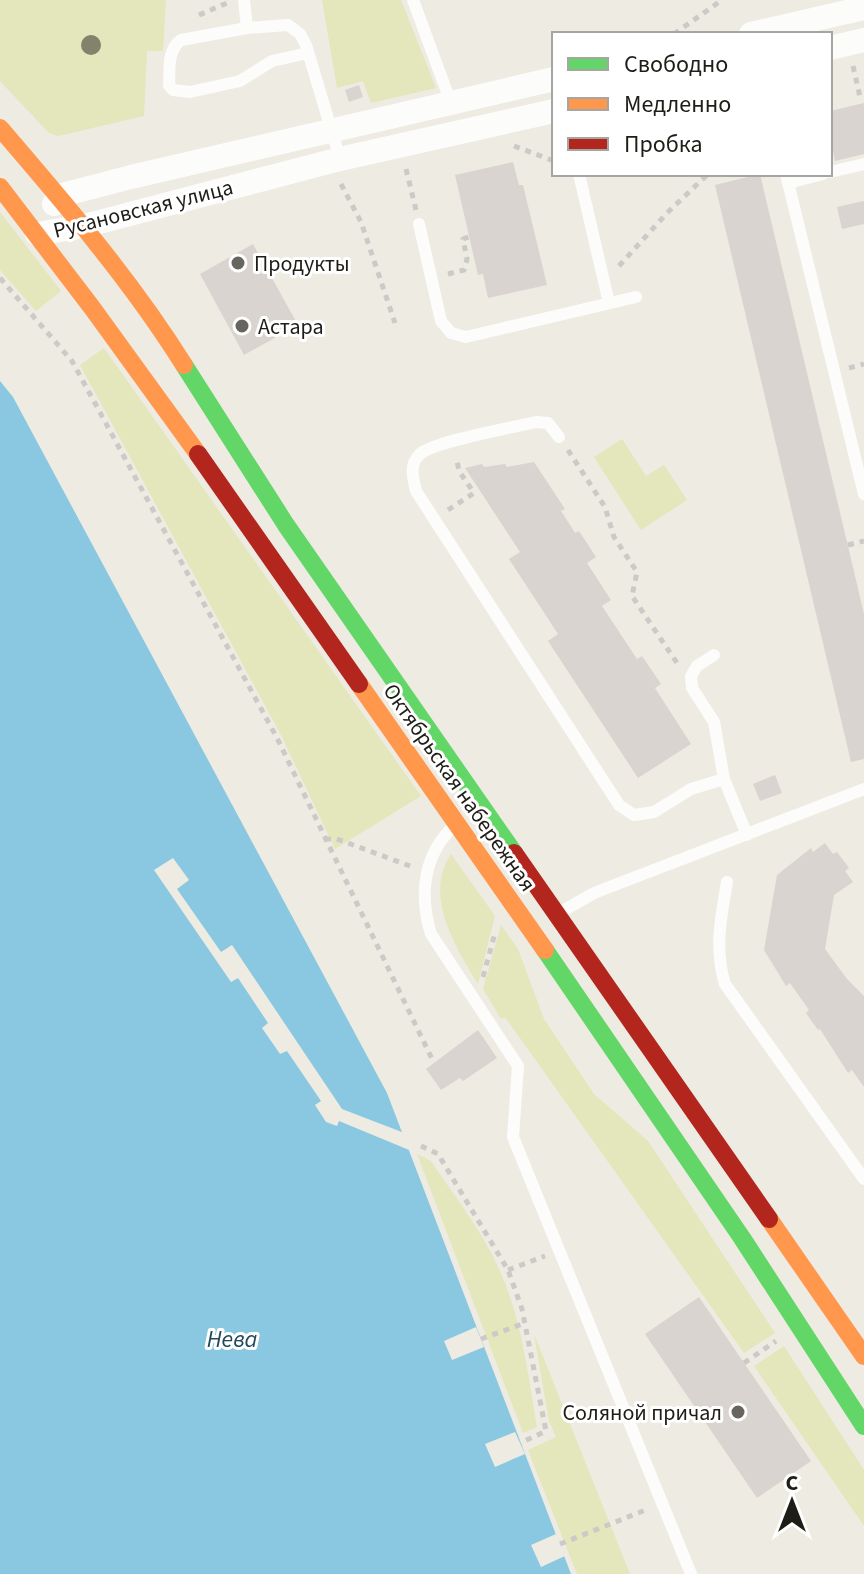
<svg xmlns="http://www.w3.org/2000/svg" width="864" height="1574" font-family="'Source Sans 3',sans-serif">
	<rect width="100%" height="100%" fill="#eeebe2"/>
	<g fill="#e4e6bc">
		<polygon points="0,0 166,0 163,51 147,51 144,116 58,136 49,133 0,81"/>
		<polygon points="322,0 401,0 436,88 371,103 363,81 337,88"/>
		<polygon points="0,212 61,291 36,311 0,270"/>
		<polygon points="104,348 421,796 335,849 281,735 80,365"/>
		<polygon points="622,439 646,476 664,465 687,500 641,530 594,457"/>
		<path d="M451 854 495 916 478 984C456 947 423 896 451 854Z"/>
		<polygon points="501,925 518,949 544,1019 594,1094 648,1141 775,1333 744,1353 505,1017 501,1019 483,989"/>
		<path d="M417 1154 431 1161C455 1197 483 1232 500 1271 522 1320 528 1375 537 1427L523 1433Z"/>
		<polygon points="534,1334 630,1574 577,1574 528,1450 556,1437 549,1421"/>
		<polygon points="784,1346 864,1470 864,1526 754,1366"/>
	</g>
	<polygon fill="#89c8e0" points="0,381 13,397 387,1093 571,1574 0,1574"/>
	<g fill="#eeebe2">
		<polygon points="173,858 189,880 177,889 221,952 232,945 342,1109 407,1134 414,1152 339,1121 337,1126 326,1122 315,1105 321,1101 287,1051 280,1054 262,1028 268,1023 238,978 231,982 154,870"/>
		<polygon points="476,1327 484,1347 452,1360 444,1341"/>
		<polygon points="515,1432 525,1454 495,1467 485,1444"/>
		<polygon points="556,1534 565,1556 541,1567 531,1545"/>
	</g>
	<g fill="#d9d4cf">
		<polygon points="359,85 363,97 349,102 345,90"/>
		<polygon points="864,103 864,154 835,161 830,138 830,111"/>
		<polygon points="513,162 519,185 523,185 547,285 488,298 483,274 478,275 455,175"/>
		<polygon points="760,174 864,614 864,759 851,762 715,185"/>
		<polygon points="864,201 864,224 842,229 837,207"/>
		<polygon points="253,244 298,325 244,355 200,274"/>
		<polygon points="534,462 565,509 561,511 572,528 575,533 579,531 596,557 587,563 611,600 602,606 637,659 642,656 661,684 655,688 691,744 638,778 548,641 558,634 509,559 520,552 465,468 482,464 484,467 505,464 507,467"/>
		<polygon points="775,775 782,793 760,801 753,784"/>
		<polygon points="825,843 833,854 837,852 849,868 845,871 853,882 834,895 825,949 847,979 864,996 864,1087 852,1070 848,1073 820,1029 818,1030 806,1013 809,1010 790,983 786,986 764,950 777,875 811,848 813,852"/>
		<polygon points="478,1030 497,1058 463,1081 460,1078 441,1090 426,1069"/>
		<polygon points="699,1297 811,1461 757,1498 645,1334"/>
	</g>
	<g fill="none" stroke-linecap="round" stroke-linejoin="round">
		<g stroke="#cbcac7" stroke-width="5" stroke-dasharray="6 6" stroke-linecap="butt">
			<polyline points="199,15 227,3"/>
			<polyline points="674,34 722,0"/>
			<polyline points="853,66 860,97"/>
			<polyline points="514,146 554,161"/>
			<polyline points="406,169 416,210"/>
			<polyline points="688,174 700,174"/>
			<polyline points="341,184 361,222 395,323"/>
			<polyline points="619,266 667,213 708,174"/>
			<polyline points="448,274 464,270 467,259 463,239 469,237"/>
			<polyline points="0,278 72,361 277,738 433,1061"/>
			<polyline points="849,368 864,364"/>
			<polyline points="568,450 605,507 614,537 637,572 632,596 679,666"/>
			<polyline points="448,510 474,493 459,471 457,461 460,460"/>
			<polyline points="848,545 864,541"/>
			<polyline points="325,839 337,839 410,866"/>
			<polyline points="483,977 495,933"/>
			<polyline points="421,1146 438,1154 508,1270 522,1309 546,1431 520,1443"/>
			<polyline points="508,1270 545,1256"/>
			<polyline points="481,1339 525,1323"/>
			<polyline points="744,1363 776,1341"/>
			<polyline points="560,1544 648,1509"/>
		</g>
		<g stroke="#fcfcfb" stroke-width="12">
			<polyline points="244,0 247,28"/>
			<polyline points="413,0 451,103"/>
			<path d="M308 53 272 61 240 81 190 92 173 90 169 85C170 69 167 50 181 40L247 28 288 25 300 34 306 45 340 159"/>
			<polyline points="830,172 864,164"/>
			<polyline points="579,174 609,303"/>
			<polyline points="786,174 864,494"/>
			<polyline points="788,183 823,174"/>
			<polyline points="419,224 441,321 451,333 466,337 636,297"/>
			<path d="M559 437 548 423 536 422C515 427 430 442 419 455 409 466 413 477 416 491L619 805 634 815 654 812 691 789 724 779"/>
			<polyline points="714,655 697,666 691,676 692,688 714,722 724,779 747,835"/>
			<path d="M455 825C423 854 419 895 431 934L518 1066 513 1137 691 1574"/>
			<path d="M727 882C721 917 714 949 725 984L864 1179"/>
			<polyline points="559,913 594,893 864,789"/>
		</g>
		<g stroke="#fcfcfb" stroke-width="24">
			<polyline points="751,34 864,8"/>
			<polyline points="830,48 864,40"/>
			<polyline points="54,204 58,196 131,177 554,79"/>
			<polyline points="37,234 84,226 340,159 554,111"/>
		</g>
		<g stroke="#63d668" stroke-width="18">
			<polyline points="184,365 286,525 514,853"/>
			<polyline points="545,950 742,1238 864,1426"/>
		</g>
		<g stroke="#ff974d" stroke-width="18">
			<path d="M0 128C66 205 130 279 184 365"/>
			<polyline points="0,187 93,309 198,454"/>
			<polyline points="359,684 545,950"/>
			<polyline points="769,1219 864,1356"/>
		</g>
		<g stroke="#b3261e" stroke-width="18">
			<polyline points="198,454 359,684"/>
			<polyline points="514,853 769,1219"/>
		</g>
	</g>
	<circle fill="#83826b" cx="91" cy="45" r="10"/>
	<g fill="#67655e" stroke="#fff" stroke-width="3">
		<circle cx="238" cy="263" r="8"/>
		<circle cx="242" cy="326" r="8"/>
		<circle cx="738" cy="1412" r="8"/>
	</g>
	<g text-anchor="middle" stroke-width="6" stroke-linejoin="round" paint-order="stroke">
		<g font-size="22" fill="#1e1d17" stroke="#fff">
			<text transform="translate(143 208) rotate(-14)" y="8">Русановская улица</text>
			<text transform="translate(460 787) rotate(55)" y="8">Октябрьская набережная</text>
		</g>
		<g font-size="22" fill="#1e1d17" stroke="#fff" text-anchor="start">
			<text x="254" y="271">Продукты</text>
			<text x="258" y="334">Астара</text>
			<text x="722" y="1420" text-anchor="end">Соляной причал</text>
		</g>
		<g font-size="24" font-style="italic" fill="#22495a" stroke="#fff">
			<text x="232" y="1347">Нева</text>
		</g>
	</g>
	<rect x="552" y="32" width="280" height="144" fill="#ffffff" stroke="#a5a5a2" stroke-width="2"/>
	<rect x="568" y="58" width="40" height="12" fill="#63d668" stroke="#a5a5a2" stroke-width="2"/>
	<text x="624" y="72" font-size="24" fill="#1e1d17">Свободно</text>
	<rect x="568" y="98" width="40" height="12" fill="#ff974d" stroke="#a5a5a2" stroke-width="2"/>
	<text x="624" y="112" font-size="24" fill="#1e1d17">Медленно</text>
	<rect x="568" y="138" width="40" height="12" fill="#b3261e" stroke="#a5a5a2" stroke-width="2"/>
	<text x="624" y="152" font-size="24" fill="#1e1d17">Пробка</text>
	<g transform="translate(792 1502)" stroke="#ffffff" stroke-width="6" paint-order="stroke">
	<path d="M0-6L14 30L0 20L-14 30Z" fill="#1e1d17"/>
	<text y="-12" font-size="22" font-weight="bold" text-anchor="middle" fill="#1e1d17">С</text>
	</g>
</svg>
